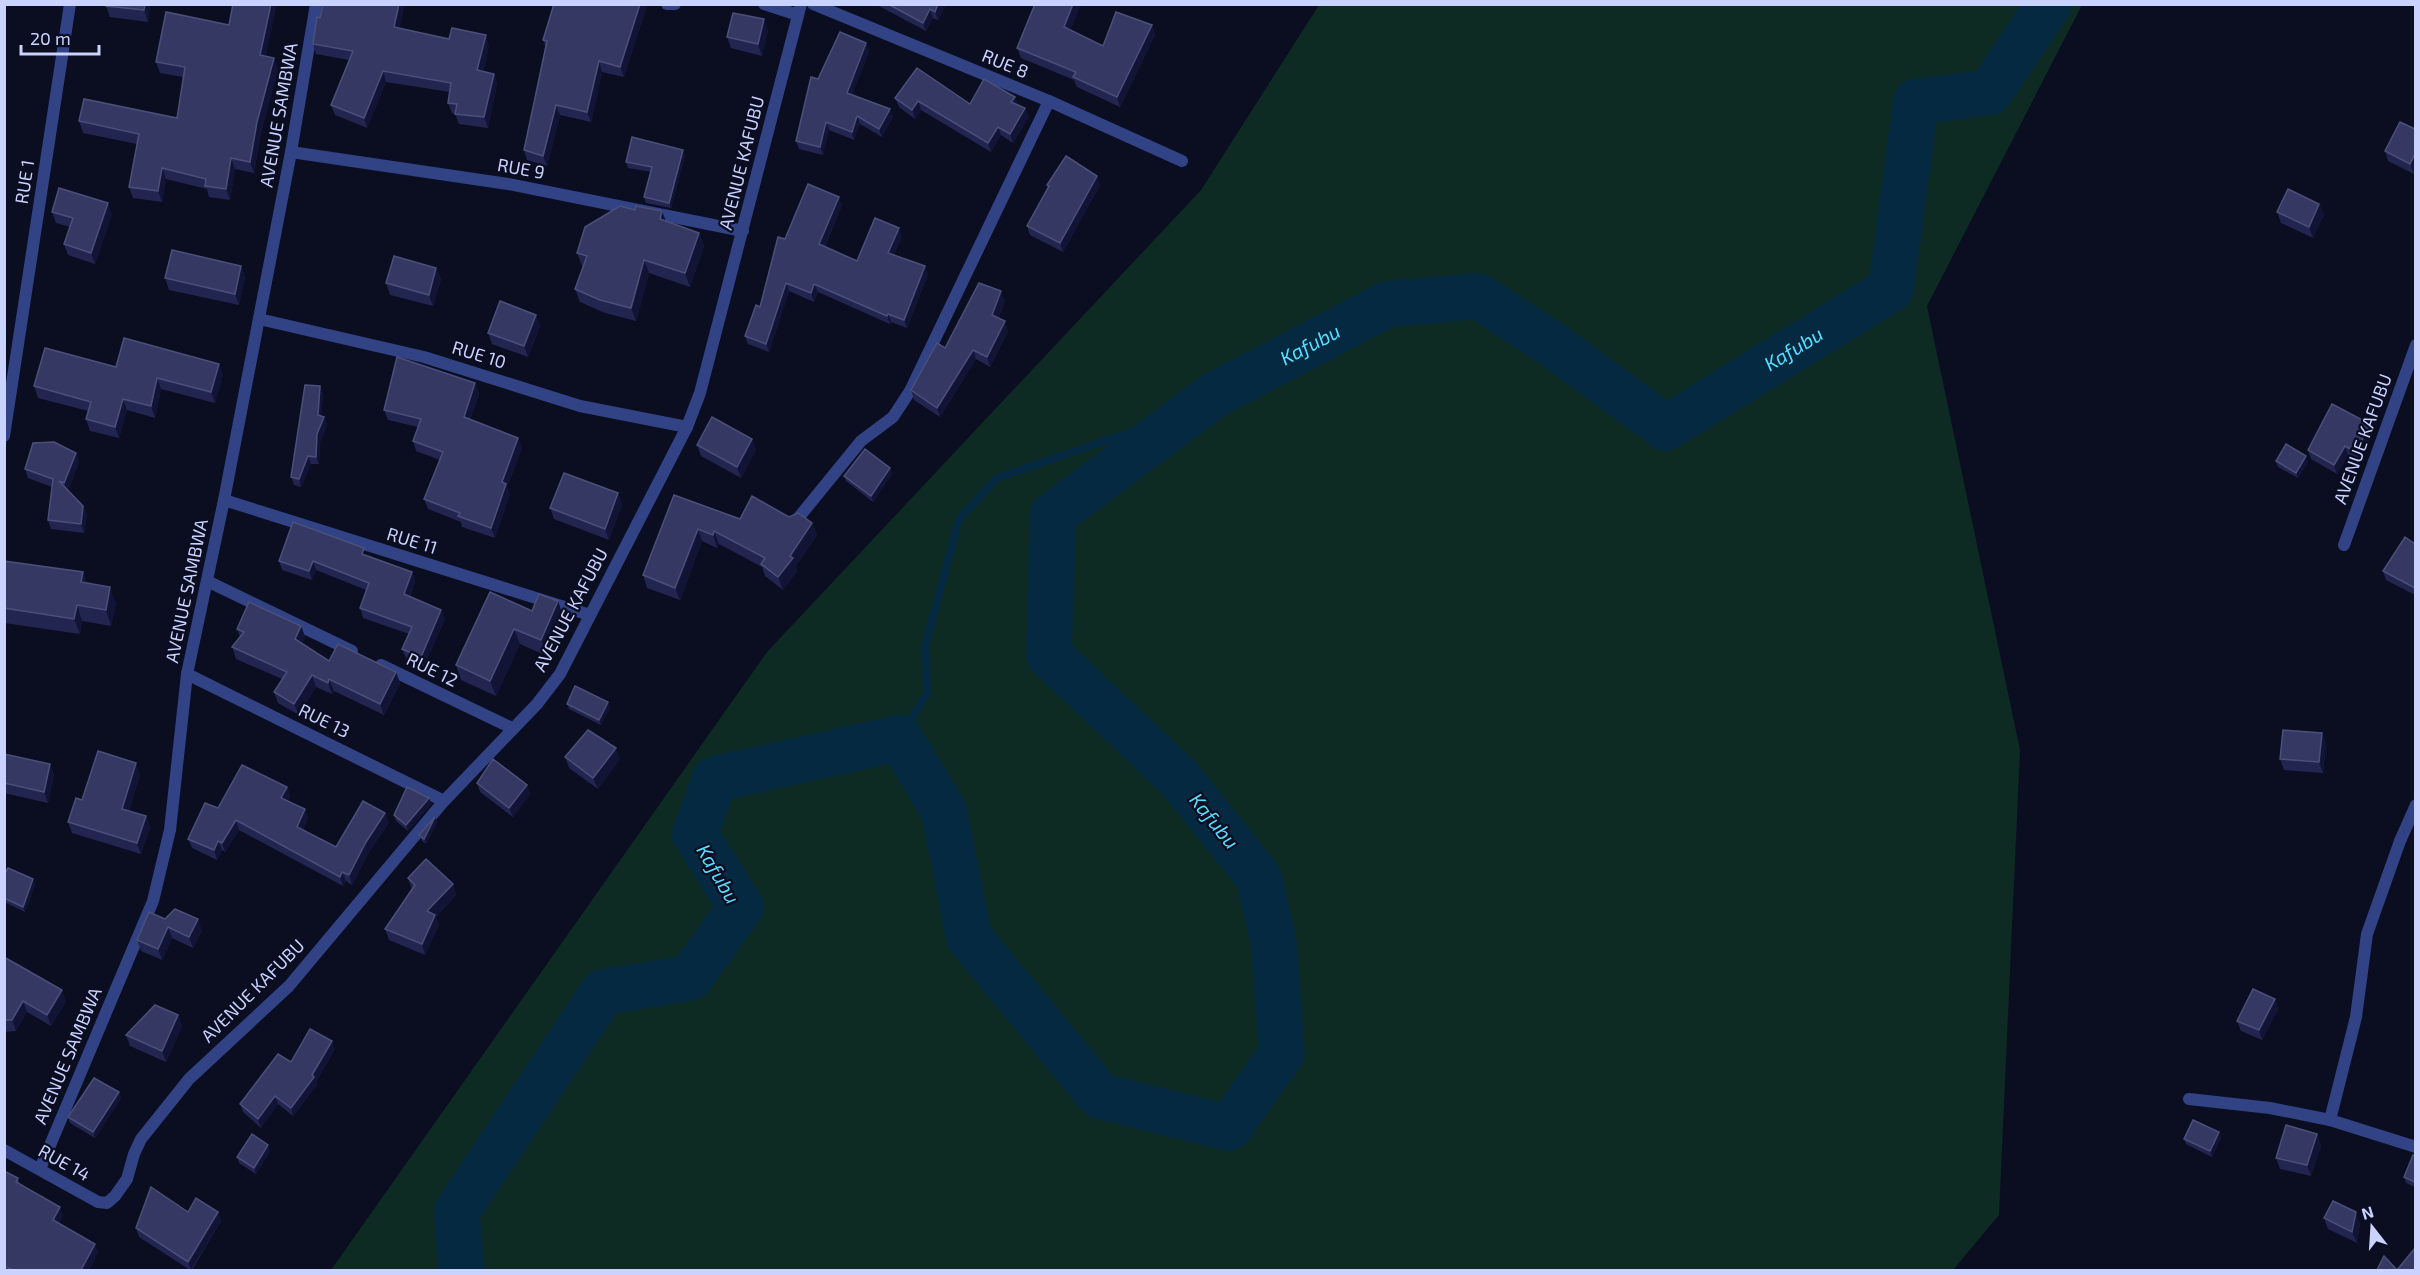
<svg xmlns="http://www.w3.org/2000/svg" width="2420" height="1275" font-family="'Exo 2',sans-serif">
	<rect width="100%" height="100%" fill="#0b0d21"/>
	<polygon fill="#0d2b22" points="1319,5 2082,5 1927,306 2020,750 1999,1215 1953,1270 331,1270 767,652 1201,190"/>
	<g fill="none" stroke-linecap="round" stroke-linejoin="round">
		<polyline stroke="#042940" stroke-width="8" points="900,738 927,693 925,646 959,519 997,478 1195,410"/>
		<path stroke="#042940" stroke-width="46" id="s1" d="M461 1270 457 1211 603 992 690 978 741 907 695 834 715 779 900 738 944 811 969 937 1100 1096 1229 1128 1282 1053 1274 944 1259 878 1179 778 1049 655 1053 515 1216 394 1388 304 1478 296 1553 345 1666 428 1891 289 1916 102 1990 92 2049 4"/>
		<g stroke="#314384" stroke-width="12">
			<polyline points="667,4 675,4"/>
			<polyline points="764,4 798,15"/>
			<polyline points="813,4 1049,101 1182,161"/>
			<polyline points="291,152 508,184 743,231"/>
			<polyline points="259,319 424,357 580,406 687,427"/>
			<polyline points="4,436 70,4"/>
			<polyline points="224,500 590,615"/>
			<polyline points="795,522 861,441 893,417 910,391 1049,101"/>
			<polyline points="2344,545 2416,345"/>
			<polyline points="207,581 352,651"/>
			<polyline points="381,665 512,728"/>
			<polyline points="187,674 444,801"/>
			<polyline points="2189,1099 2270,1108 2330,1120 2416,1147"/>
			<polyline points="2330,1120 2356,1017 2367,934 2400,841 2416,805"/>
			<polyline points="4,1150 98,1202 107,1203 115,1196 127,1179 134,1154 141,1139 189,1079 289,986 444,801 537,704 560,674 687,427 700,393 801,4"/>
			<polyline points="40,1169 153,901 170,830 187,674 224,500 291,152 316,4"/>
		</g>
	</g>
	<g fill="#222550">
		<polygon points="150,4 148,22 110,17 106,6"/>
		<polygon points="554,4 647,5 624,77 602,72 591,122 560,115 547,166 527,160 524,150 546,48 543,40"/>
		<polygon points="875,4 946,4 938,20 933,18 926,31"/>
		<polygon points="1081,4 1070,30 1103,46 1152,25 1155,35 1120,107 1077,87 1074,80 1021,58 1017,48"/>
		<polygon points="400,28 449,39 489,46 483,72 494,74 497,84 488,128 459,124 455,114 452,113 448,103 450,92 386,82 367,128 335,115 331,105 349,60 316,54 313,44"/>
		<polygon points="768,30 762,56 731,48 727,37"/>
		<polygon points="866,43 869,51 852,95 890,109 893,117 882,137 860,124 854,140 829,130 823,155 799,149 796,141 818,79"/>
		<polygon points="266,56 278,69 261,133 254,173 235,169 230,200 209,197 207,189 166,179 162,202 133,198 129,187 137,144 83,133 79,121 177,118 183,77 160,73 156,62"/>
		<polygon points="1015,97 1018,105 1025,108 1029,117 1013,143 1001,135 991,152 921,110 915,119 899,107 895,98 970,104"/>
		<polygon points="2415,129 2415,170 2414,174 2388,161 2385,151"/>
		<polygon points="683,150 685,156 671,208 646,203 644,197 651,172 628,168 626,162"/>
		<polygon points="1047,185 1100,185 1063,252 1030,235 1027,226 1048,188"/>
		<polygon points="2319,204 2324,215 2313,238 2281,223 2277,212"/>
		<polygon points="842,205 825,247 857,261 902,237 894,255 925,266 928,275 907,328 891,322 890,324 818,292 814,302 789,291 769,352 748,344 745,336 760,307 785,239"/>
		<polygon points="52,212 112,214 95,264 68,255 64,244 70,227 56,223"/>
		<polygon points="666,221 699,233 704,246 690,287 649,273 636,321 605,313 580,302 575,289 583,267 582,266 577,253"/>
		<polygon points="241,266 245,277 239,305 169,290 165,278"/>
		<polygon points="436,268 441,279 433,306 390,295 386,283"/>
		<polygon points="1005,301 998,318 1008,331 990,367 976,359 940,417 914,400 911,390 945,348"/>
		<polygon points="536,315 540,326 528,357 492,344 488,333"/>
		<polygon points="219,364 223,375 215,403 161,389 155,418 127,410 119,438 90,431 86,419 88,411 38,398 34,386 116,367"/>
		<polygon points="475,383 479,394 470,420 518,438 522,448 507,487 510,494 495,538 462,527 461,522 428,509 424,499 440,460 416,451 413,441 418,427 388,420 384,410"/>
		<polygon points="320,386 323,394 321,416 324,417 327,425 320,442 319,464 311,464 301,487 294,485 291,477"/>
		<polygon points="2373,432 2359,460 2348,455 2337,474 2311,459 2308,450"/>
		<polygon points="752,439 756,450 741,478 701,456 697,445"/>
		<polygon points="76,453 79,462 68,491 83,506 87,515 84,533 51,529 48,520 52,487 28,478 25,469"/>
		<polygon points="2276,461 2308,462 2298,478 2278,467"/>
		<polygon points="890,468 892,474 873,502 846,481 844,476"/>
		<polygon points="618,493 622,504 609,540 554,519 550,508"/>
		<polygon points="674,495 740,519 789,517 812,523 817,535 796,566 797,571 783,590 765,576 762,567 719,544 717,548 702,541 680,600 647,588 643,575"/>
		<polygon points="2415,544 2415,595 2386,580 2383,571"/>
		<polygon points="367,555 412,572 415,581 410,597 441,610 445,619 424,666 406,658 402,649 409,634 363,618 360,608 366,590 316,570 312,580 282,570 279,561"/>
		<polygon points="4,561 83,572 87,583 116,603 111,626 82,621 80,634 4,623"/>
		<polygon points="558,601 563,616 547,656 520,644 496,696 461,680 456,665 532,611"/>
		<polygon points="301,626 305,637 302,644 329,661 396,672 400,683 384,715 334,691 332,694 316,687 299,715 278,703 274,692 282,679 236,659 232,647 240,637 237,629"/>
		<polygon points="608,702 610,708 601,725 569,709 567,704"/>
		<polygon points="2322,733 2326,744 2323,773 2284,770 2280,759"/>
		<polygon points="4,754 50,764 54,775 48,803 4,793"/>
		<polygon points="565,757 620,759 598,789 569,768"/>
		<polygon points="140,774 129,811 146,816 150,827 141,854 72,833 68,822 82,800"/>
		<polygon points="477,783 527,785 530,794 513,817 480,792"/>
		<polygon points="287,787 290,796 288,801 305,809 308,818 303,830 336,847 389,823 369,852 352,885 346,881 343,886 239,830 225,852 222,850 217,860 192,848 188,839 218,808"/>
		<polygon points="429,798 431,804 408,831 396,821 394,815"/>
		<polygon points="435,817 437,823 426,844 422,841 419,835"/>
		<polygon points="4,875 35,885 25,912 4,902"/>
		<polygon points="408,878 453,884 456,895 436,917 439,925 425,955 389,940 385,929 412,890"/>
		<polygon points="165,919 202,930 193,948 172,938 162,960 141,951 137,940"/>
		<polygon points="4,957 66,1001 51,1026 27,1012 16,1031 4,1032"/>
		<polygon points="2275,999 2278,1009 2262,1040 2241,1031 2237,1021"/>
		<polygon points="178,1015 182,1026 166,1062 130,1046 126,1035"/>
		<polygon points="335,1049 316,1082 317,1085 293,1116 278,1104 261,1128 243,1112 240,1104 291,1062"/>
		<polygon points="119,1092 121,1098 95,1138 70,1123 68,1117"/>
		<polygon points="2219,1132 2221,1138 2212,1157 2186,1144 2184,1139"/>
		<polygon points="2317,1134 2321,1146 2311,1176 2280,1169 2276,1158"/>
		<polygon points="270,1151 256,1174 239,1163 237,1157"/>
		<polygon points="2415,1156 2415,1187 2406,1183 2404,1177"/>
		<polygon points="4,1171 18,1178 20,1184 63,1215 59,1223 98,1252 89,1270 4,1270"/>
		<polygon points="188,1212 218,1212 221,1221 192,1270 190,1270 139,1237 136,1228"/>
		<polygon points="2324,1218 2360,1223 2357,1243 2328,1229"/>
	</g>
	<g fill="#111435">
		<polygon points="145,4 150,4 148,22 144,10"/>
		<polygon points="271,4 277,4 264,66 260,55"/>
		<polygon points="399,4 405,4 398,37 394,27"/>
		<polygon points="640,4 647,5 624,77 620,67"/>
		<polygon points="938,4 946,4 938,20 935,12"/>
		<polygon points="1073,4 1081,4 1067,37 1064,27"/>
		<polygon points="930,9 933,18 926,31 923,23"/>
		<polygon points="764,19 768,30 762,56 758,44"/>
		<polygon points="1152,25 1155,35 1120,107 1117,97"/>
		<polygon points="486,35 489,46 481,81 477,70"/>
		<polygon points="866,43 869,51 850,101 847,93"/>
		<polygon points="274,58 278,69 261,133 254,173 250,162 257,122"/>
		<polygon points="599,61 602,72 591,122 587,112"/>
		<polygon points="383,71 386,82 367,128 364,118"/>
		<polygon points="494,74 497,84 488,128 484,117"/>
		<polygon points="1015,97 1018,105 1011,102"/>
		<polygon points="918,101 921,110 915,119 912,110"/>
		<polygon points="556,105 560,115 547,166 543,156"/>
		<polygon points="1025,108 1029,117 1013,143 1010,134"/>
		<polygon points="890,109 893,117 882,137 879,129"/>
		<polygon points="857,116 860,124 854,140 852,132"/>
		<polygon points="826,122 829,130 823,155 820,147"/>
		<polygon points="998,127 1001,135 991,152 988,143"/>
		<polygon points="683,150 685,156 671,208 669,203"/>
		<polygon points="2415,154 2415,170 2414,174 2410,164"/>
		<polygon points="231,158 235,169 230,200 226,189"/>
		<polygon points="162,168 166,179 162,202 158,191"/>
		<polygon points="1097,176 1100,185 1063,252 1060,243"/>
		<polygon points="839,197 842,205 822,253 819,244"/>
		<polygon points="108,203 112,214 95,264 91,253"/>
		<polygon points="2319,204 2324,215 2313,238 2309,227"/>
		<polygon points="662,211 667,224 660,219"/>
		<polygon points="899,228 902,237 891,262 888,253"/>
		<polygon points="699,233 704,246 690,287 685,273"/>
		<polygon points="644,260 649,273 636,321 631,308"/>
		<polygon points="241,266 245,277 239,305 235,294"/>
		<polygon points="925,266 928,275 907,328 904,320"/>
		<polygon points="436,268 441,279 433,306 429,295"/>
		<polygon points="786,283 789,291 769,352 766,344"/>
		<polygon points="814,284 818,292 814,302 811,293"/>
		<polygon points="1001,291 1005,301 995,324 992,315"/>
		<polygon points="888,314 891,322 890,324 887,316"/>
		<polygon points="536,315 540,326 528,357 524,346"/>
		<polygon points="1005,321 1008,331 990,367 987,357"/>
		<polygon points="973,350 976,359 940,417 937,408"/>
		<polygon points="219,364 223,375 215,403 211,392"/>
		<polygon points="157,378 161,389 155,418 151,406"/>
		<polygon points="475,383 479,394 467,428 464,417"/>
		<polygon points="320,386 323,394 321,423 318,415"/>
		<polygon points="123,399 127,410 119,438 115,427"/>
		<polygon points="324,417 327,425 320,442 319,464 316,457 317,434"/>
		<polygon points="2370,424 2373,432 2359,460 2356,452"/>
		<polygon points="518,438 522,448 507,487 510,494 495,538 491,528 502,482"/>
		<polygon points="752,439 756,450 741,478 737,467"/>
		<polygon points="2345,446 2348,455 2337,474 2334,465"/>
		<polygon points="76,453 79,462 68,492 64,483"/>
		<polygon points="308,456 311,464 301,487 299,479"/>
		<polygon points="2306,456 2308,462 2298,478 2296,473"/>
		<polygon points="890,468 892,474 873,502 871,496"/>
		<polygon points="618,493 622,504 609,540 605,529"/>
		<polygon points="83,506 87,515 84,533 81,524"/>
		<polygon points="812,523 817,535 796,566 797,571 783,590 778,577 790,556"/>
		<polygon points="698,529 702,541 680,600 675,588"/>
		<polygon points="714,531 719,544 717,548 713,535"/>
		<polygon points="313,561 316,570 312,580 309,571"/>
		<polygon points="83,572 89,588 81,582"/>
		<polygon points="412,572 415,581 407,604 404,594"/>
		<polygon points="110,587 116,603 111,626 106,610"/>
		<polygon points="558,601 563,616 547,656 541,640"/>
		<polygon points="77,605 82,621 80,634 74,619"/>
		<polygon points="441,610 445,619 424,666 421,657"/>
		<polygon points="301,626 305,637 300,651 295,639"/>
		<polygon points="514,629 520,644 496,696 490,681"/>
		<polygon points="396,672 400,683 384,715 380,704"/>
		<polygon points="312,675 316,687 299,715 294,704"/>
		<polygon points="329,679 334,691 332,694 328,683"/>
		<polygon points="608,702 610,708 601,725 599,720"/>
		<polygon points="2322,733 2326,744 2323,773 2319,762"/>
		<polygon points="616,748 620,759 598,789 593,778"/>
		<polygon points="136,763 140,774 126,820 122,809"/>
		<polygon points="50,764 54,775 48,803 44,792"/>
		<polygon points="527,785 530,794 513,817 509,808"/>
		<polygon points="287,787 290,796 285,807 281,798"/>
		<polygon points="429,798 431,804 408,831 406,825"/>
		<polygon points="305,809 308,818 300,836 297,827"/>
		<polygon points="385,813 389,823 369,852 352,885 349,875 366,842"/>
		<polygon points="146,816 150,827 141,854 137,843"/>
		<polygon points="435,817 437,823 426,844 424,839"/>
		<polygon points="236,820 239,830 225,852 222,843"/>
		<polygon points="218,841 222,850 217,860 214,850"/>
		<polygon points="342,872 346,881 343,886 340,877"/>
		<polygon points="33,879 35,885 25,912 23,907"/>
		<polygon points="453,884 456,895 436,917 439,925 425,955 422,944 427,911"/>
		<polygon points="198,919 202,930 193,948 189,937"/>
		<polygon points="168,927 172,938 162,960 158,949"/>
		<polygon points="62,990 66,1001 51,1026 47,1015"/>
		<polygon points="2275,999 2278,1009 2262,1040 2259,1030"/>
		<polygon points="23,1001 27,1012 16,1031 12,1020"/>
		<polygon points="178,1015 182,1026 166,1062 162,1051"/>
		<polygon points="332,1041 335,1049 316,1082 317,1085 293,1116 291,1108 312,1075"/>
		<polygon points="119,1092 121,1098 95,1138 93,1132"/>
		<polygon points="275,1096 278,1104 261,1128 258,1119"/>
		<polygon points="2219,1132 2221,1138 2212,1157 2210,1151"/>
		<polygon points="2317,1134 2321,1146 2311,1176 2307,1165"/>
		<polygon points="268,1145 270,1151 256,1174 254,1168"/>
		<polygon points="60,1207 63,1215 56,1228 53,1220"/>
		<polygon points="218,1212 221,1221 191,1270 188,1262"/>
		<polygon points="2356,1212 2360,1223 2357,1243 2352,1232"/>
		<polygon points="95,1244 98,1252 89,1270 81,1270"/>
	</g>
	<g fill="#343863" stroke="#4b507b" stroke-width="1.5">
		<polygon points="106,4 145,4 144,10 106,6"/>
		<polygon points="233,4 271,4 260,55 274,58 257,122 250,162 231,158 226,189 205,186 206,179 162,168 158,191 129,187 139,134 79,121 84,99 177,118 185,67 156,62 166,12 229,25"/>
		<polygon points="323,4 399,4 394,27 449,39 452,28 486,35 477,70 494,74 484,117 455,114 457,104 448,103 451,83 383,71 364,118 331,105 353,51 313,44 317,17 320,18"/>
		<polygon points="554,4 640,4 620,67 599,61 587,112 556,105 543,156 524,150 547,41 543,40"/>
		<polygon points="888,4 938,4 935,12 930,9 923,23"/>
		<polygon points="1035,4 1073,4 1064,27 1103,46 1116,12 1152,25 1117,97 1073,77 1076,72 1017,48"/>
		<polygon points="733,13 764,19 758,44 727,37"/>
		<polygon points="840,32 866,43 847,93 890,109 879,129 857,116 852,132 826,122 820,147 796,141 811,77 818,79"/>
		<polygon points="917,68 970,104 984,79 1015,97 1011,102 1025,108 1010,134 998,127 988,143 918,101 912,110 895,98"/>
		<polygon points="2400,122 2415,129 2415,154 2410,164 2385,151"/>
		<polygon points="632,137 683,150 669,203 644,197 652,167 626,162"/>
		<polygon points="1066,156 1097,176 1060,243 1027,226 1049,186 1047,185"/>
		<polygon points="808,184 839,197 819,244 857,261 875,218 899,228 888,253 925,266 904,320 888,314 887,316 814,284 811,293 786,283 766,344 745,336 756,305 760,307 778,237 785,239"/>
		<polygon points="59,188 108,203 91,253 64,244 73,218 52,212"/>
		<polygon points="2288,189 2319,204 2309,227 2277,212"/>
		<polygon points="620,206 635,210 636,206 662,211 660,219 699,233 685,273 644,260 631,308 600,300 575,289 587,256 577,253 585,227"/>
		<polygon points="172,250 241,266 235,294 165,278"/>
		<polygon points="394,256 436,268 429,295 386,283"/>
		<polygon points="979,283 1001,291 992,315 1005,321 987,357 973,350 937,408 911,390 937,343 945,348"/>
		<polygon points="500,301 536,315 524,346 488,333"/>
		<polygon points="124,338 219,364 211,392 157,378 151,406 123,399 115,427 86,419 91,402 34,386 45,348 116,367"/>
		<polygon points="397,357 475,383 464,417 518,438 502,482 506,484 491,528 458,516 460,513 424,499 443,452 413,441 421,419 384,410"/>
		<polygon points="305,385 320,386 318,415 324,417 317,434 316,457 308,456 299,479 291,477"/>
		<polygon points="2332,404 2370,424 2356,452 2345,446 2334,465 2308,450"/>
		<polygon points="712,417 752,439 737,467 697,445"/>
		<polygon points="54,442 76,453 64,483 59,481 83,506 81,524 48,520 53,479 25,469 33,443"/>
		<polygon points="2286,444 2306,456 2296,473 2276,461"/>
		<polygon points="865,449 890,468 871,496 844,476"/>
		<polygon points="564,473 618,493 605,529 550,508"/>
		<polygon points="674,495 740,519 752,496 789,517 798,513 812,523 790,556 793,558 778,577 761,564 765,558 714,531 713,535 698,529 675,588 643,575"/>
		<polygon points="293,522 364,548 362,554 412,572 404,594 441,610 421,657 402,649 412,627 360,608 369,583 313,561 309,571 279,561"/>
		<polygon points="2405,537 2415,544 2415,588 2383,571"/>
		<polygon points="4,561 83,572 81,582 110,587 106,610 77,605 74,619 4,608"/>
		<polygon points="490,592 532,611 539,594 558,601 541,640 514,629 490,681 456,665"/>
		<polygon points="249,602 301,626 295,639 329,661 338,644 396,672 380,704 329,679 328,683 312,675 294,704 274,692 287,672 232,647 244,632 237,629"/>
		<polygon points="575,686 608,702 599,720 567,704"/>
		<polygon points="588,730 616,748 593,778 565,757"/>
		<polygon points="2283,730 2322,733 2319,762 2280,759"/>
		<polygon points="98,751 136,763 122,809 146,816 137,843 68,822 76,798 82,800"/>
		<polygon points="4,754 50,764 44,792 4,783"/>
		<polygon points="493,759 527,785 509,808 477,783"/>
		<polygon points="242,765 287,787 281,798 305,809 297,827 336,847 363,801 385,813 366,842 349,875 342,872 340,877 236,820 222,843 218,841 214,850 188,839 205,803 218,808"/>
		<polygon points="407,787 429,798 406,825 394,815"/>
		<polygon points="435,817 424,839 419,835"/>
		<polygon points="426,859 453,884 427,911 435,915 422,944 385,929 415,885 408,878"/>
		<polygon points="8,868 33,879 23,907 4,898 4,875"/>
		<polygon points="175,909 198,919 189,937 168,927 158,949 137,940 149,912 165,919"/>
		<polygon points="4,957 62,990 47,1015 23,1001 12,1020 4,1020"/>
		<polygon points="2253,989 2275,999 2259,1030 2237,1021"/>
		<polygon points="155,1005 178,1015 162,1051 126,1035"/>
		<polygon points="310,1029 332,1041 312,1075 314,1077 291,1108 275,1096 258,1119 240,1104 278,1054 291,1062"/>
		<polygon points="94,1078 119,1092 93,1132 68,1117"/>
		<polygon points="2193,1120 2219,1132 2210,1151 2184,1139"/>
		<polygon points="2286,1125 2317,1134 2307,1165 2276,1158"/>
		<polygon points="252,1134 268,1145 254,1168 237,1157"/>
		<polygon points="2413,1155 2415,1156 2415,1182 2404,1177"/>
		<polygon points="4,1171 18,1178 16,1182 60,1207 53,1220 95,1244 81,1270 13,1270 4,1266"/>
		<polygon points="151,1187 188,1212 196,1198 218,1212 188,1262 136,1228"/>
		<polygon points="2333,1201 2356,1212 2352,1232 2324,1218"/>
		<polygon points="2415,1248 2415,1270 2377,1270 2384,1256 2397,1270"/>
	</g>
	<g text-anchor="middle" stroke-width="4.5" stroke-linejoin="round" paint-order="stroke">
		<g font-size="18" fill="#cad2ff" stroke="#0b0d21">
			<text transform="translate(1005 64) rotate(22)" y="6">RUE 8</text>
			<text transform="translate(279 115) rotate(-80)" y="6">AVENUE SAMBWA</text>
			<text transform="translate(742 163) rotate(-76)" y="6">AVENUE KAFUBU</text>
			<text transform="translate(521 169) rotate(10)" y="6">RUE 9</text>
			<text transform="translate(25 182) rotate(-81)" y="6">RUE 1</text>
			<text transform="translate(479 355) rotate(17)" y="6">RUE 10</text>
			<text transform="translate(2363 439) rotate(-70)" y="6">AVENUE KAFUBU</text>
			<text transform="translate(412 541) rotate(17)" y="6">RUE 11</text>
			<text transform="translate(187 591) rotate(-78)" y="6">AVENUE SAMBWA</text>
			<text transform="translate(571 610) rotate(-62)" y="6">AVENUE KAFUBU</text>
			<text transform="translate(432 670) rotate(26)" y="6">RUE 12</text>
			<text transform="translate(324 721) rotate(26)" y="6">RUE 13</text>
			<text transform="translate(253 991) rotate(-45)" y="6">AVENUE KAFUBU</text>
			<text transform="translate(68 1056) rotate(-67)" y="6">AVENUE SAMBWA</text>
			<text transform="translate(64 1163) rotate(29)" y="6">RUE 14</text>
		</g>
		<g font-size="20" font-style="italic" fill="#58ddff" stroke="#0b0d21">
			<text dy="7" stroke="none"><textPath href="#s1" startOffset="2410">Kafubu</textPath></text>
			<text dy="7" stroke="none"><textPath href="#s1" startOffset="2968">Kafubu</textPath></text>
			<text transform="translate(1214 821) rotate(51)" y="7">Kafubu</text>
			<text transform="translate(718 874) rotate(60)" y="7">Kafubu</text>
		</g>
	</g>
	<rect width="2420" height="1275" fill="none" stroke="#cad2ff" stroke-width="12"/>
	<g transform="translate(2372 1227) rotate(343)" stroke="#0b0d21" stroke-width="4.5" paint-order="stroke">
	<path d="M0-4.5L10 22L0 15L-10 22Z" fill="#cad2ff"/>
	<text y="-9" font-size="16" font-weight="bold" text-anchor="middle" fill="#cad2ff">N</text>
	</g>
	<path d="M21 45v9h78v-9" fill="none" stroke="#cad2ff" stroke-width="3"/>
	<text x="30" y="45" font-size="18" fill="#cad2ff" stroke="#0b0d21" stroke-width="4.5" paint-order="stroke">20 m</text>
</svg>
